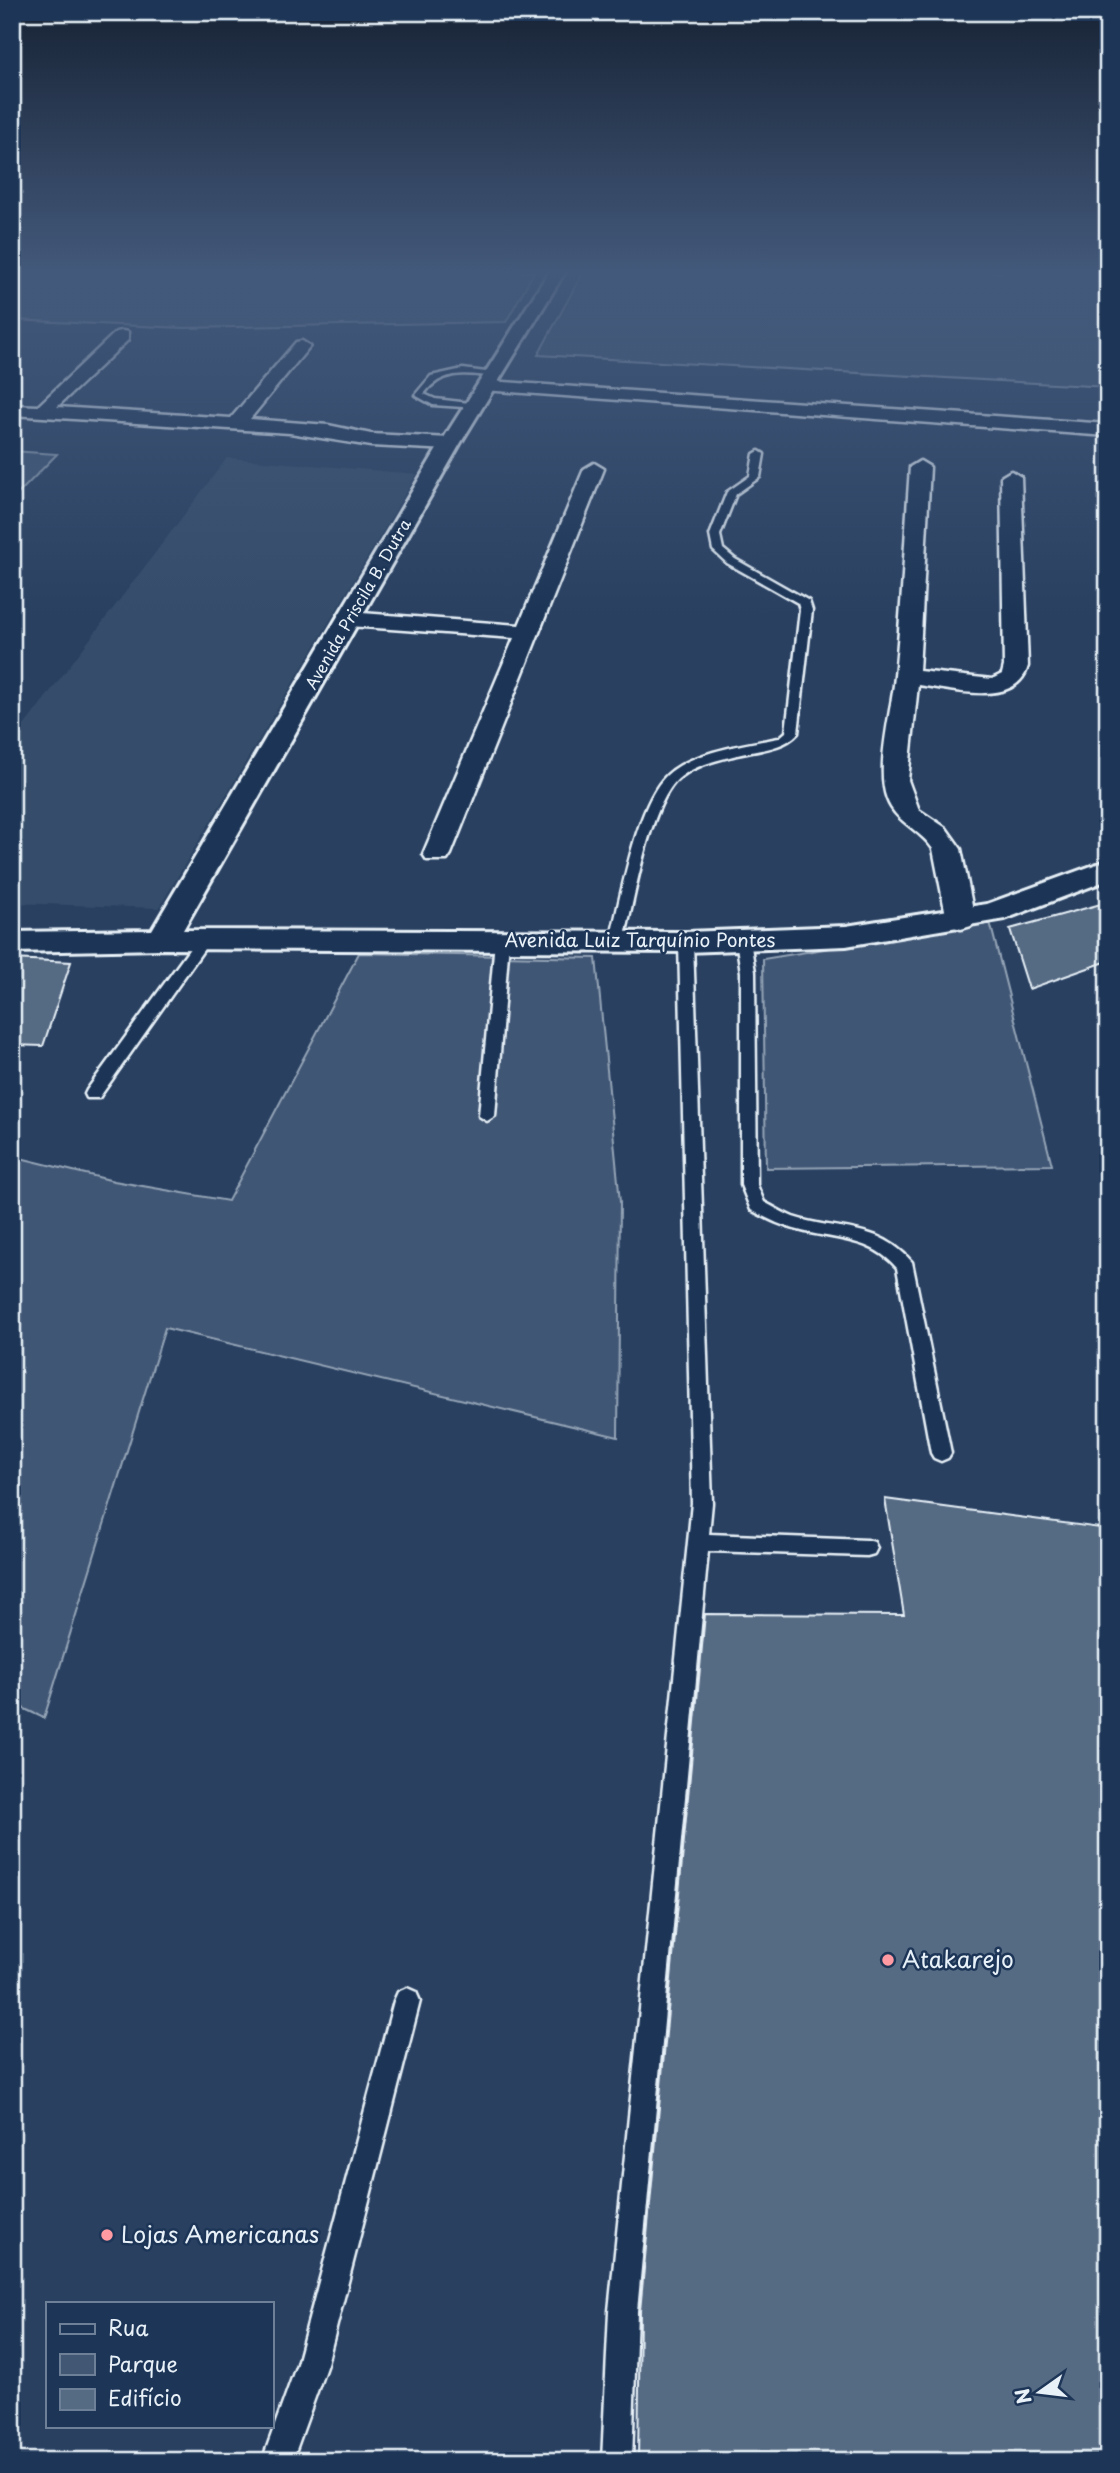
<svg xmlns="http://www.w3.org/2000/svg" width="1120" height="2473" font-family="'Playpen Sans',sans-serif">
	<rect width="100%" height="100%" fill="#294061"/>
	<filter id="ink" filterUnits="userSpaceOnUse"><feTurbulence type="fractalNoise" baseFrequency=".0143" numOctaves="2"/><feDisplacementMap in="SourceGraphic" scale="14" xChannelSelector="R" yChannelSelector="G"/><feConvolveMatrix kernelMatrix="1 2 1 2 8 2 1 2 1" color-interpolation-filters="sRGB"/></filter>
	<g filter="url(#ink)">
		<polygon fill="#364d6b" points="227,458 417,474 159,908 12,903 12,742"/>
		<g fill="#415774" stroke="#94a4b6" stroke-width="2">
			<polygon points="12,272 534,272 506,322 183,328 12,320"/>
			<polygon points="583,272 1108,272 1108,387 538,355"/>
			<polygon points="12,451 57,454 12,500"/>
			<polygon points="990,922 1052,1165 766,1168 763,959"/>
			<polygon points="359,953 596,958 620,1202 618,1437 165,1328 44,1718 12,1703 12,1156 114,1181 228,1201"/>
		</g>
		<g fill="#556a83" stroke="#e8f1f8" stroke-width="2">
			<polygon points="1108,902 1108,961 1029,989 1010,929"/>
			<polygon points="12,959 71,962 43,1046 12,1045"/>
			<polygon points="885,1499 1108,1529 1108,2461 638,2461 640,2311 705,1614 904,1615"/>
		</g>
		<g fill="none" stroke-linecap="round" stroke-linejoin="round">
			<defs>
				<g id="service">
					<path d="M463 369 501 374 497 377C469 374 443 368 424 394L435 399 478 404V408L433 405 415 395 431 376Z"/>
					<path d="M759 451 764 454 760 477 736 494 720 535 723 549 735 559 809 601 812 610 798 733C783 750 755 750 733 756 714 761 689 767 675 782 648 812 634 900 624 941L617 945 612 944 610 941C621 898 636 804 667 775 691 752 747 744 779 738L786 732 800 610 798 603 727 563 713 550 710 535 727 492 750 476 754 454Z"/>
					<polygon points="204,935 211,939 99,1098 87,1098 85,1094 87,1090 199,936"/>
					<path d="M743 936 750 940 755 972 757 1185 764 1202C774 1207 783 1213 793 1217 838 1232 878 1222 912 1262L951 1453 948 1458 941 1461 934 1458 931 1453 897 1268C872 1238 837 1240 802 1231 783 1227 768 1219 751 1210L741 1185V972L736 940Z"/>
					<polygon points="502,937 509,941 495,1116 487,1121 479,1116 495,941"/>
					<polygon points="686,938 693,942 712,1503 709,1534 867,1540 874,1542 877,1548 874,1554 867,1556 708,1551 637,2311 632,2461 602,2461 609,2311 692,1503 679,942"/>
					<polygon points="407,1988 416,1992 420,2001 327,2364 292,2461 262,2461 297,2364 394,2001 398,1992"/>
				</g>
				<g id="minor">
					<polygon points="122,331 128,332 128,340 57,407 231,418 296,342 302,341 310,346 250,419 328,425 371,434 450,438 459,444 450,450 371,446 290,433 12,415 12,405 38,406 116,332"/>
					<polygon points="489,381 1108,424 1108,436 483,390 480,386 483,382"/>
					<path d="M920 461 930 467 919 671 992 679 1002 674 1004 666 1001 477 1011 471 1021 477 1028 666C1016 709 950 689 918 685L908 780 919 810 946 828 961 849 975 920 971 926 961 929 951 926 947 920 933 849C920 829 896 823 887 799 875 768 892 710 895 676 902 607 905 537 910 467Z"/>
					<polygon points="594,463 604,469 451,854 447,860 427,860 423,854 514,638 349,626 338,619 349,612 519,625 584,469"/>
				</g>
				<polygon id="tertiary" points="549,272 565,272 460,444 183,930 686,932 846,926 987,904 1108,860 1108,880 1005,919 846,946 686,952 162,949 12,952 12,932 152,930 440,444"/>
			</defs>
			<use href="#service" stroke="#e8f1f8" stroke-width="5"/>
			<use href="#minor" stroke="#e8f1f8" stroke-width="5"/>
			<use href="#tertiary" stroke="#e8f1f8" stroke-width="6"/>
			<use href="#service" fill="#1d3557" fill-rule="evenodd"/>
			<use href="#minor" fill="#1d3557" fill-rule="evenodd"/>
			<use href="#tertiary" fill="#1d3557" fill-rule="evenodd"/>
		</g>
	</g>
	<linearGradient id="sky" x2="0" y2="1"><stop stop-color="#172335"/><stop offset="0.44" stop-color="#43597b"/><stop offset="1" stop-color="#43597b" stop-opacity="0"/></linearGradient>
	<rect width="1120" height="618" fill="url(#sky)"/>
	<g fill="#ff9aa2" stroke="#1d3557" stroke-width="2.5">
		<circle cx="888" cy="1960" r="7"/>
		<circle cx="107" cy="2235" r="7"/>
	</g>
	<g text-anchor="middle" stroke-width="5" stroke-linejoin="round" paint-order="stroke">
		<g font-size="16" fill="#e8f1f8" stroke="#1d3557">
			<text transform="translate(358 604) rotate(-60)" y="6">Avenida Priscila B. Dutra</text>
		</g>
		<g font-size="19" fill="#e8f1f8" stroke="#1d3557">
			<text x="640" y="947">Avenida Luiz Tarquínio Pontes</text>
		</g>
		<g font-size="23" fill="#e8f1f8" stroke="#1d3557" text-anchor="start">
			<text x="902" y="1968">Atakarejo</text>
			<text x="121" y="2243">Lojas Americanas</text>
		</g>
	</g>
	<rect width="1120" height="2473" fill="none" stroke="#1d3557" stroke-width="42"/>
	<rect x="21" y="21" width="1078" height="2431" fill="none" stroke="#e8f1f8" stroke-width="2.5" filter="url(#ink)"/>
	<rect x="46" y="2302" width="228" height="126" fill="#1d3557" stroke="#6e8097" stroke-width="2"/>
	<rect x="60" y="2324" width="35" height="10" fill="#1d3557" stroke="#6e8097" stroke-width="2"/>
	<text x="108" y="2336" font-size="21" fill="#e8f1f8">Rua</text>
	<rect x="60" y="2354" width="35" height="21" fill="#415774" stroke="#6e8097" stroke-width="2"/>
	<text x="108" y="2372" font-size="21" fill="#e8f1f8">Parque</text>
	<rect x="60" y="2389" width="35" height="21" fill="#556a83" stroke="#6e8097" stroke-width="2"/>
	<text x="108" y="2406" font-size="21" fill="#e8f1f8">Edifício</text>
	<g transform="translate(1040 2392) rotate(256)" stroke="#1d3557" stroke-width="5" paint-order="stroke">
	<path d="M0-5L12 26L0 18L-12 26Z" fill="#e8f1f8"/>
	<text y="-10" font-size="19" font-weight="bold" text-anchor="middle" fill="#e8f1f8">N</text>
	</g>
</svg>
